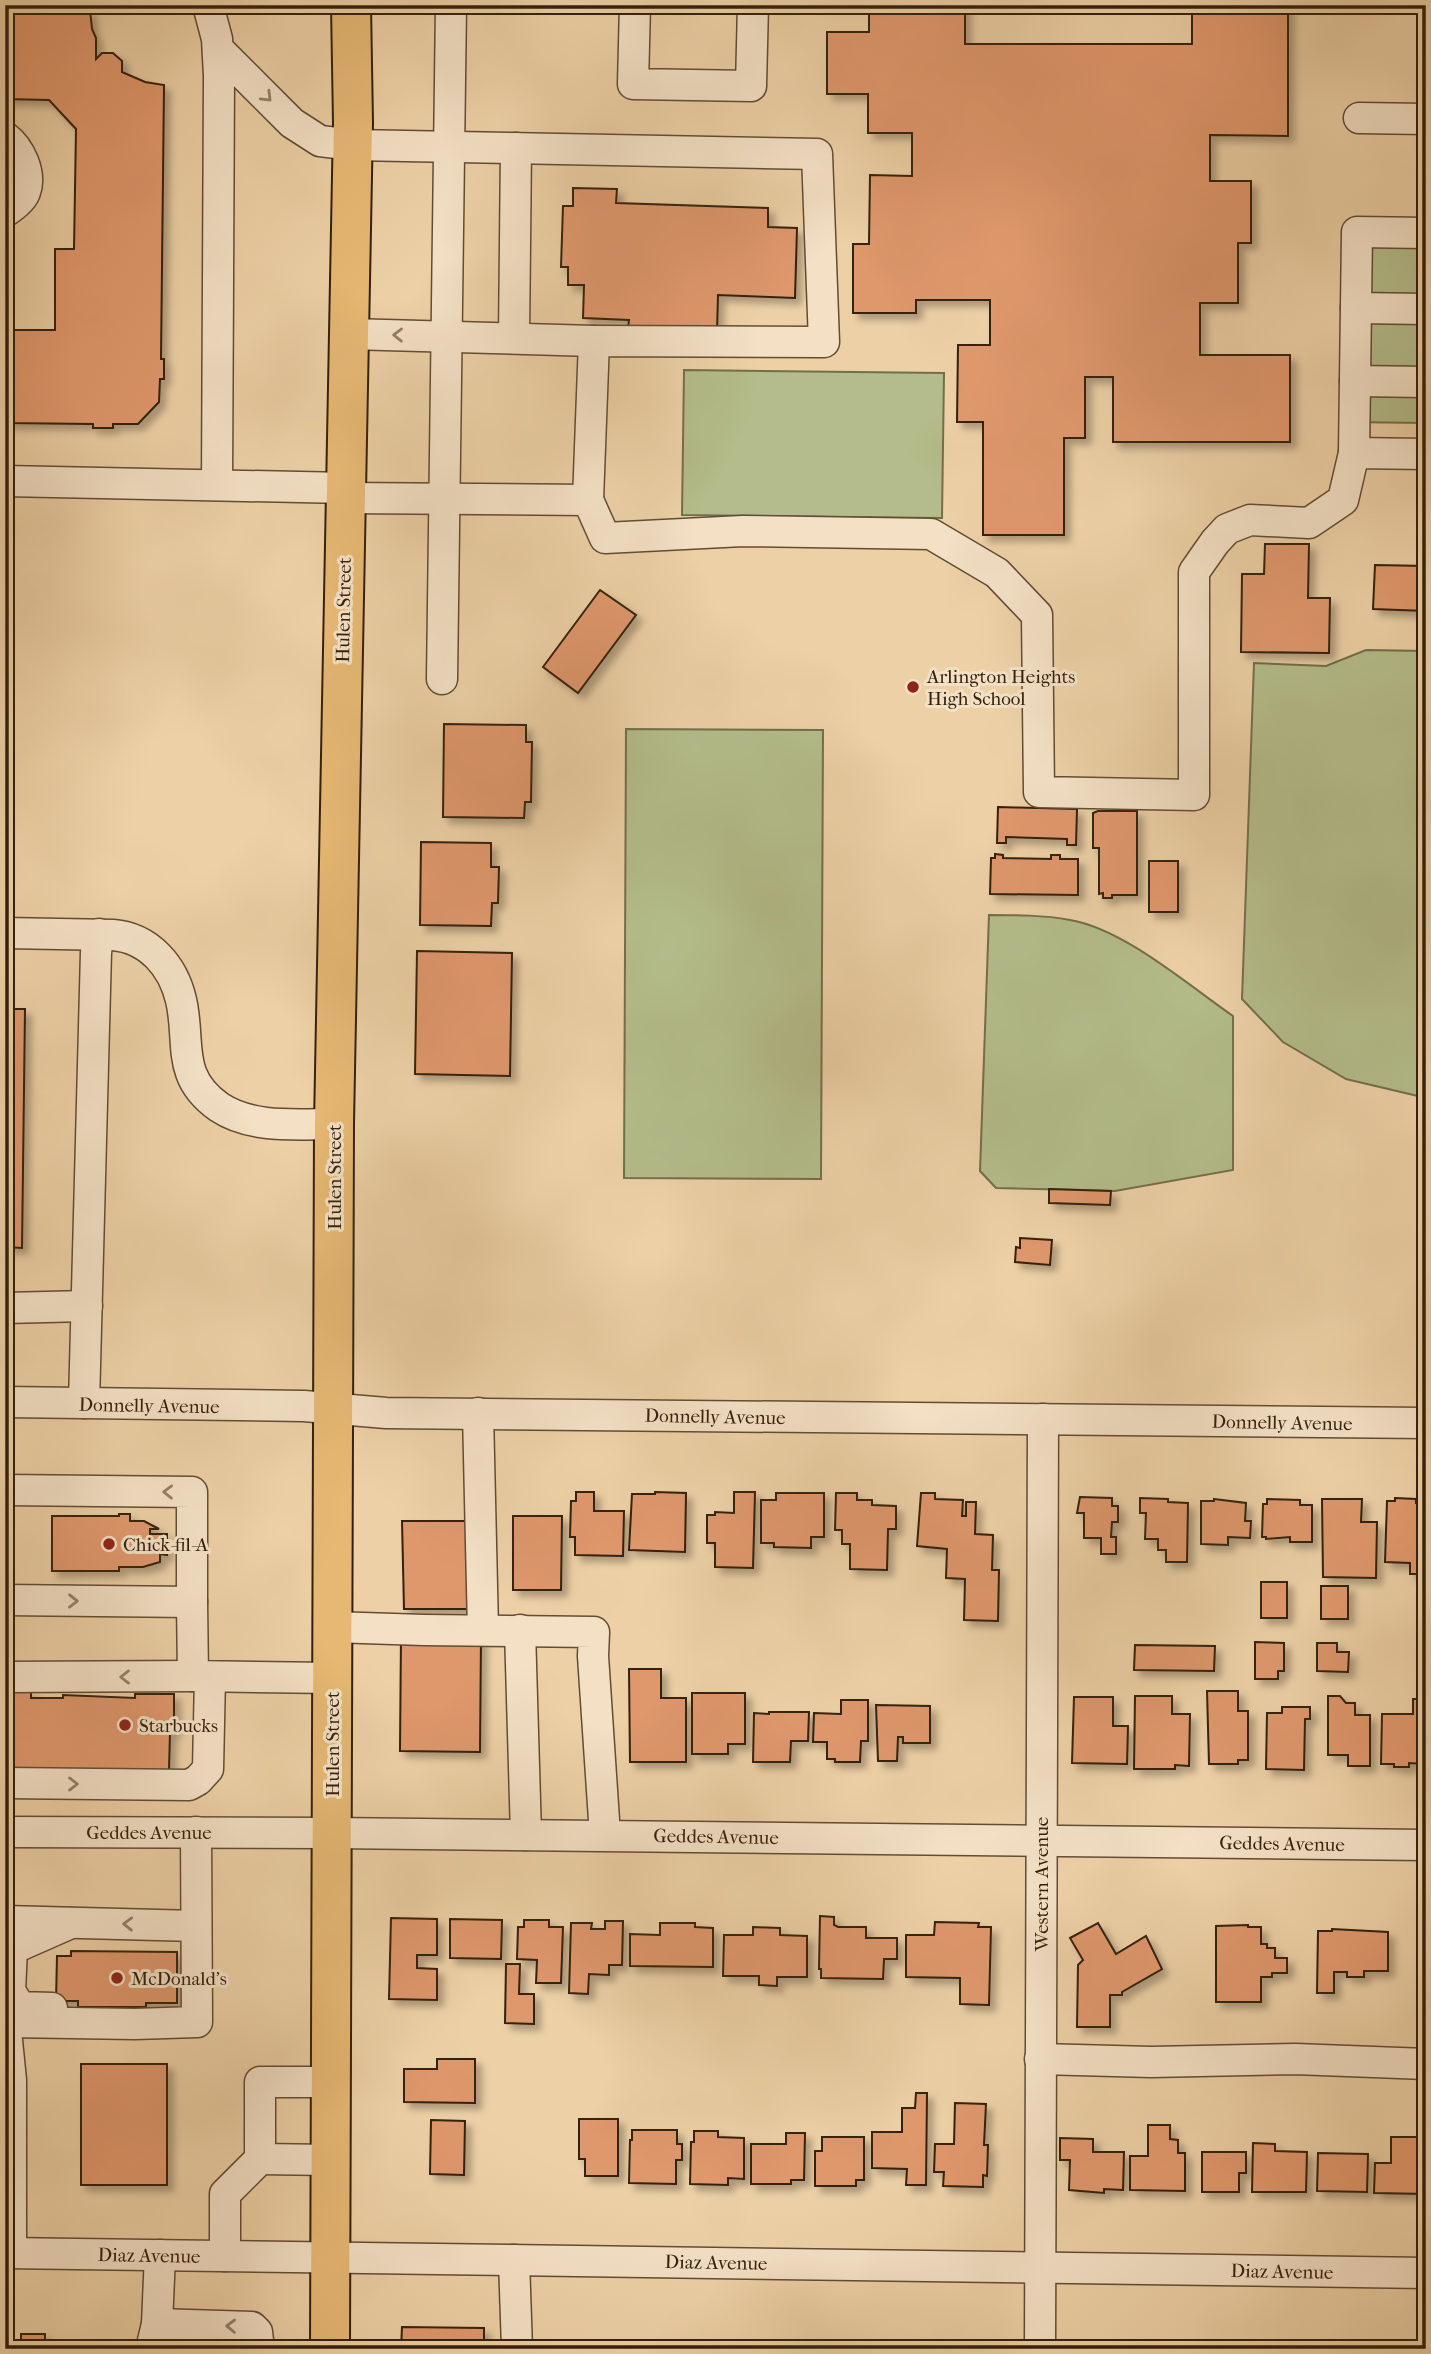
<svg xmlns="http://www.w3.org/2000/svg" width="1431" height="2354" font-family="'IM FELL French Canon',serif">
	<defs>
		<filter id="shadow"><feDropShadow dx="6" dy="6" stdDeviation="3.5" flood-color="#0004"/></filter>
	</defs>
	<rect width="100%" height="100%" fill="#edd0a6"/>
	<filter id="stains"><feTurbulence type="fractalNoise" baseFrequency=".00286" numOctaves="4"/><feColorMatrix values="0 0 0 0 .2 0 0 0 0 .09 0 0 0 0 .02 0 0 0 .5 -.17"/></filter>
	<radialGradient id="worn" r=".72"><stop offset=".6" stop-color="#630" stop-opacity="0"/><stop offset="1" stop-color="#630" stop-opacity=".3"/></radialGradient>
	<g fill="#b3bc8a" stroke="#746e4b" stroke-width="2">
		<polygon points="1346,227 1426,227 1426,423 1345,422"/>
		<polygon points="684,370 944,373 942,518 682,515"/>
		<polygon points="1366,650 1426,651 1426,1098 1346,1079 1283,1042 1242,999 1254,663 1326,666"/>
		<polygon points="626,729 823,730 821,1179 624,1178"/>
		<path d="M989 915C1016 915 1043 915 1070 920 1124 929 1188 985 1233 1016V1170L1115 1191 996 1188 980 1171Z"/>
	</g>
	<g fill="#df976c" stroke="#34200c" stroke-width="2" filter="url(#shadow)">
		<polygon points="869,5 965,5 965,44 1192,44 1192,5 1288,5 1288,136 1210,135 1210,181 1251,181 1251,243 1238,243 1238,303 1200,303 1200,355 1290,355 1290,442 1113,442 1113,377 1085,377 1085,438 1064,438 1064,535 983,535 983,422 957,422 958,345 990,345 990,300 916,300 916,313 853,313 853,244 869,244 870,175 912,176 912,133 868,133 868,94 827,94 827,32 869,32"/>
		<polygon points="5,10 90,10 92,29 96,38 96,59 102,53 113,53 122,61 122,72 145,82 164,85 161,359 164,359 164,379 160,379 159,402 138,424 113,424 113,428 93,428 93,424 5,423 5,330 55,330 55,249 74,249 76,129 49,100 5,99"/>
		<polygon points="573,188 617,189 616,203 768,208 768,227 797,228 795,298 718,295 717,331 628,328 629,320 583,318 584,285 568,285 568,267 561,267 563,206 573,206"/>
		<polygon points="1265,544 1309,544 1308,598 1330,598 1329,653 1241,652 1242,574 1264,574"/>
		<polygon points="1375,565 1426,566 1426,611 1373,609"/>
		<polygon points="600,590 636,615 578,693 543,667"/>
		<polygon points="444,724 526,725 526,742 532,742 531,802 525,802 524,818 443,817"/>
		<polygon points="998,807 1077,809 1076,845 1067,845 1067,839 1006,837 1006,843 997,843"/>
		<polygon points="1098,811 1137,811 1137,895 1112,895 1112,898 1103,898 1103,893 1099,894 1099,848 1093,848 1093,813"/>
		<polygon points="421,842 491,843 491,867 499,867 498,903 492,903 491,926 420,925"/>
		<polygon points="995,854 1003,855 1003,858 1051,859 1051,855 1060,855 1060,859 1078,859 1078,895 990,894 991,858 995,858"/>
		<rect x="1149" y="861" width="29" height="51"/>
		<polygon points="417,951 512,953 510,1076 415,1074"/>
		<polygon points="5,1009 25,1009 22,1248 5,1247"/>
		<polygon points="1049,1189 1111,1191 1110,1205 1049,1203"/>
		<polygon points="1020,1238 1052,1240 1050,1265 1015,1262 1016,1247 1020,1248"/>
		<polygon points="576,1492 594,1492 594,1511 624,1511 623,1556 575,1555 575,1537 570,1537 571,1501 576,1501"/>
		<polygon points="655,1492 686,1493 685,1552 629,1550 632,1494 655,1494"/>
		<polygon points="734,1492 755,1492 753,1568 715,1567 715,1543 707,1543 707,1515 715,1515 715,1512 734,1513"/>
		<polygon points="776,1493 824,1493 824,1537 811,1537 811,1548 774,1547 774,1543 761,1543 761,1500 776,1500"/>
		<polygon points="836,1493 857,1493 857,1500 872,1500 872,1505 896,1506 896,1529 888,1529 887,1570 850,1569 850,1544 842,1544 842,1530 835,1530"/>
		<polygon points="921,1493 935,1493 935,1499 963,1500 962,1516 966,1516 966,1502 976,1502 975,1534 993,1535 992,1570 999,1570 998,1621 964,1620 965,1579 946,1578 947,1549 917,1546"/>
		<polygon points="1080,1497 1112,1498 1112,1506 1118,1506 1118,1522 1112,1522 1111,1537 1116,1537 1116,1554 1101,1554 1101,1538 1084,1538 1084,1513 1077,1513"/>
		<polygon points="1140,1498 1168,1499 1168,1502 1188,1503 1187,1562 1166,1562 1166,1550 1158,1550 1158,1539 1145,1539 1146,1513 1140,1513"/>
		<polygon points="1395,1498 1416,1499 1416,1503 1426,1503 1426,1574 1410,1574 1410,1563 1385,1562 1387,1501 1395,1501"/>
		<polygon points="1214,1499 1246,1503 1245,1521 1251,1521 1250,1538 1228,1537 1228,1545 1201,1544 1201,1501 1214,1501"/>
		<polygon points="1267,1499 1300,1500 1300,1505 1312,1505 1312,1542 1290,1542 1290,1537 1266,1539 1266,1537 1262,1537 1263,1504 1267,1504"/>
		<polygon points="1322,1499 1362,1499 1361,1522 1377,1522 1376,1578 1323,1577"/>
		<polygon points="119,1514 130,1514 130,1521 144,1521 159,1529 150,1529 150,1534 167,1534 167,1555 160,1554 160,1562 143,1567 119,1567 119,1571 52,1571 52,1516 119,1516"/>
		<polygon points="513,1516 562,1516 561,1590 513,1590"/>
		<polygon points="402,1521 471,1521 473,1609 404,1609"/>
		<rect x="1261" y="1582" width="26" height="36"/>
		<rect x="1321" y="1586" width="27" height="33"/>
		<polygon points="401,1635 481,1636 480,1752 400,1751"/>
		<polygon points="1255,1642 1284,1643 1284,1671 1278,1671 1278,1679 1255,1679"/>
		<polygon points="1317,1643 1337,1643 1337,1652 1349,1652 1348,1672 1317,1671"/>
		<polygon points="1135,1645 1215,1646 1214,1671 1134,1670"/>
		<polygon points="629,1669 661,1669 661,1698 686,1698 686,1762 630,1762"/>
		<polygon points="5,1691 31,1692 31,1698 63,1698 63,1695 135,1698 135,1694 174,1694 174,1732 170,1732 169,1770 5,1769"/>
		<polygon points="1207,1691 1238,1691 1238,1711 1248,1711 1248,1760 1238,1760 1238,1764 1209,1764"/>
		<polygon points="692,1693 745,1693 745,1744 728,1744 728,1754 692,1754"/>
		<polygon points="1135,1696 1172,1696 1172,1714 1190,1714 1189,1766 1175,1765 1175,1769 1134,1769"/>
		<polygon points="1328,1696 1340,1696 1346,1703 1355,1703 1355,1715 1370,1715 1370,1766 1348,1766 1348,1755 1328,1755"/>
		<polygon points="1074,1697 1113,1697 1113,1726 1128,1726 1127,1764 1072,1763"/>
		<polygon points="1413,1699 1426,1699 1426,1764 1409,1763 1409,1767 1394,1767 1394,1764 1381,1764 1382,1714 1413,1714"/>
		<polygon points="841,1700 868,1700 868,1741 861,1741 860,1762 835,1762 835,1759 827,1759 827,1742 813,1742 814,1713 841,1714"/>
		<polygon points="876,1705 930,1706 930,1743 903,1743 903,1737 898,1737 897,1761 878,1761"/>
		<polygon points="1282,1707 1310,1707 1310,1719 1305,1719 1304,1770 1266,1769 1267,1713 1282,1713"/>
		<polygon points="769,1712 809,1712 808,1741 791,1741 790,1762 753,1762 754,1713 769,1714"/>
		<polygon points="820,1916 834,1917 834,1925 838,1927 866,1927 866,1938 897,1938 897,1959 884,1959 883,1979 821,1978 821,1969 819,1969"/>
		<polygon points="391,1918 437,1919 437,1955 417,1955 417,1968 437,1969 437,2000 389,1999"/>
		<polygon points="450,1919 502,1920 501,1959 450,1958"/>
		<polygon points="524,1920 549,1920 549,1927 563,1927 561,1983 536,1983 537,1960 517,1959 518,1927 524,1927"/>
		<polygon points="605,1921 623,1921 622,1965 609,1965 609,1975 589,1974 588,1994 569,1993 571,1923 592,1923 591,1929 605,1929"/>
		<polygon points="935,1922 979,1923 978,1927 991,1927 989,2005 960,2004 960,1978 906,1977 906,1935 934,1935"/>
		<polygon points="660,1923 695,1923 695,1927 713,1928 713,1967 630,1966 630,1934 660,1935"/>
		<polygon points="1098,1923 1116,1954 1146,1936 1162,1969 1122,1992 1122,1995 1110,1995 1110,2027 1077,2027 1078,1965 1083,1960 1070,1938"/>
		<polygon points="1248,1925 1248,1927 1261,1927 1261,1944 1267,1944 1267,1948 1275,1948 1275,1958 1287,1958 1287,1973 1272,1973 1272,1977 1261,1977 1261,2002 1216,2002 1216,1926"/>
		<polygon points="753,1927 780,1928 780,1935 807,1936 807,1977 777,1977 777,1986 759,1985 759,1976 723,1976 724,1935 753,1935"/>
		<polygon points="1332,1929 1388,1932 1388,1971 1364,1971 1364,1977 1347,1977 1347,1972 1334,1972 1334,1993 1317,1993 1318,1931 1332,1931"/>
		<polygon points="71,1951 177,1952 177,2003 146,2003 146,2007 78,2007 78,2001 56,2001 57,1956 71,1956"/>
		<polygon points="506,1964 520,1964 519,1994 534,1994 534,2024 505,2023"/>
		<rect x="1419" y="1980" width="7" height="31"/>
		<polygon points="437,2059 475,2059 475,2103 404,2102 404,2069 437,2069"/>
		<rect x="81" y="2064" width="86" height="121"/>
		<polygon points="916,2093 927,2093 926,2185 906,2185 907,2169 872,2168 872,2132 902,2132 902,2108 915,2108"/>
		<polygon points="955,2103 986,2104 984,2145 988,2145 987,2176 983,2175 983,2187 943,2186 944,2172 934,2172 935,2144 954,2144"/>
		<polygon points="579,2119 618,2119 618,2176 585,2176 585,2159 579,2159"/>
		<polygon points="431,2120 465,2121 464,2175 430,2174"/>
		<polygon points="1148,2125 1170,2125 1170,2139 1178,2140 1178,2153 1185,2153 1185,2191 1130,2190 1130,2156 1148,2156"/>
		<polygon points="632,2130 677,2130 677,2144 682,2144 682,2160 676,2160 676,2184 629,2183 630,2140 632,2140"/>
		<polygon points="694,2131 718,2131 718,2137 744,2138 744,2179 728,2178 728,2185 690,2184 691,2142 694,2142"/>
		<polygon points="786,2133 805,2133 804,2180 791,2180 791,2184 751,2184 751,2144 786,2144"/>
		<polygon points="822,2137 864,2137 864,2180 856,2180 856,2186 815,2186 815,2151 822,2151"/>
		<polygon points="1391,2137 1417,2137 1417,2155 1426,2155 1426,2194 1374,2193 1375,2163 1391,2163"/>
		<polygon points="1060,2138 1093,2139 1093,2152 1124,2152 1123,2190 1104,2189 1104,2193 1069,2190 1070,2160 1060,2160"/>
		<polygon points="1253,2143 1275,2144 1275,2151 1307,2152 1306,2192 1252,2192"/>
		<polygon points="1202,2152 1246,2152 1246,2173 1239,2173 1239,2192 1202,2192"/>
		<polygon points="1318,2153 1368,2154 1367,2192 1317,2191"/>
		<polygon points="402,2327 484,2328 484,2349 401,2349"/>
		<polygon points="21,2334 45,2334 45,2349 5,2349 5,2339 13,2340 13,2344 21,2344"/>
		<polygon points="567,2342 623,2343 623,2349 566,2349"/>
		<polygon points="643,2342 676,2343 676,2349 643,2349"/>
		<rect x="702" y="2343" width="28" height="6"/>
		<rect x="906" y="2343" width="20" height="6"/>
		<polygon points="1243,2347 1298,2348 1298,2349 1243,2349"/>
	</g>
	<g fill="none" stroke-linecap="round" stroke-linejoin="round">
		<defs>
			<g id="minor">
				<polyline points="208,5 217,39 219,76 217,485"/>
				<polyline points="635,5 633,84 751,86 753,5"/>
				<polyline points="218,49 292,123 320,141 353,145 817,154 824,342 594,341 588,500"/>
				<polyline points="1359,118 1426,119"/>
				<path d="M5 137C20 148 32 174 25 192 22 200 12 207 5 212"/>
				<polyline points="1356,308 1426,309"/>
				<polyline points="349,334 594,341"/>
				<polyline points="514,338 516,148"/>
				<polyline points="1355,381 1426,382"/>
				<polyline points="1354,453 1357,232 1426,233"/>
				<polyline points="5,481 346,488"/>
				<polyline points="346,498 588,500 605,538 743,531 931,534 997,573 1037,615 1039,792 1194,795 1194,572 1215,542 1227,529 1250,520 1309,523 1343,500 1354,453 1426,454"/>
				<polyline points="442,679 451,5"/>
				<path d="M5 933 113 935C149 938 173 966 181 1000 191 1042 175 1076 219 1107 252 1129 297 1124 334 1124"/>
				<polyline points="5,1308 87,1306"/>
				<polyline points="5,1402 304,1406 386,1413 1426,1423"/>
				<polyline points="84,1403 96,952 99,934"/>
				<polyline points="478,1413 483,1630"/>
				<polyline points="5,1490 192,1492 192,1602 5,1600"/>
				<polyline points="192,1602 193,1676 332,1678"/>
				<polyline points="332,1627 424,1630 594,1632 593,1656 605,1835"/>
				<polyline points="520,1630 526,1835"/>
				<polyline points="5,1677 193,1676"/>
				<polyline points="5,1783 189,1785 198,1780 208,1769 210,1677"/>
				<polyline points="5,1832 332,1833 1426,1845"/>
				<polyline points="5,1921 196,1926"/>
				<polyline points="52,2008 20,2007 10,1991 12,1949 71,1923"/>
				<polyline points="5,2021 11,2080 11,2253"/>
				<polyline points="7,2022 135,2024 197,2022 196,1832"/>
				<polyline points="1040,2059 1151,2062 1295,2059 1426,2064"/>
				<polyline points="260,2159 331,2160"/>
				<polyline points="5,2253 1426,2273"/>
				<polyline points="225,2256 225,2194 260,2159 260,2082 331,2082"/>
				<polyline points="514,2260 517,2349"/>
				<polyline points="157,2324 252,2327 257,2332 259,2349"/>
				<polyline points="151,2349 157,2324 160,2255"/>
				<polyline points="1040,2349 1043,1419"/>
			</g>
			<polyline id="major" points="330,2349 334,1124 353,123 351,5"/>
		</defs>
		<use href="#minor" stroke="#624c32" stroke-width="33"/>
		<use href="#major" stroke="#34200c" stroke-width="42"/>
		<use href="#minor" stroke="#f3e0c5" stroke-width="30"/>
		<use href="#major" stroke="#e6b873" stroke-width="38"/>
	</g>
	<defs><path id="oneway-chevron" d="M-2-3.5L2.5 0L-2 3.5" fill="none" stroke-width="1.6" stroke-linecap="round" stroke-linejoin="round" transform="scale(1.75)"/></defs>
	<g stroke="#948068">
		<use href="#oneway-chevron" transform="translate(267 97) rotate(45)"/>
		<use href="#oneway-chevron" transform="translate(398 335) rotate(-179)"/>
		<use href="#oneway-chevron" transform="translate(168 1492) rotate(-179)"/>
		<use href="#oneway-chevron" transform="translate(73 1601) rotate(1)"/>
		<use href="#oneway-chevron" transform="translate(125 1677) rotate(180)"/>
		<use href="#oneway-chevron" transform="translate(73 1784)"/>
		<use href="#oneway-chevron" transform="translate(128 1924) rotate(-179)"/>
		<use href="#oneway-chevron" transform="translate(231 2326) rotate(-178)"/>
	</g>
	<g fill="#8f2418" stroke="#f3e0c5" stroke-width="2.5">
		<circle cx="913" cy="687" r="7"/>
		<circle cx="109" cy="1544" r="7"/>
		<circle cx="125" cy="1725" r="7"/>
		<circle cx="117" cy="1978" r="7"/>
	</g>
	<g text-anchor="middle" stroke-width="6" stroke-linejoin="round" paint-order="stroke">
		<g font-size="19" fill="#34200c" stroke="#f3e0c5">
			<text transform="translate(343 610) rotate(-89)" y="7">Hulen Street</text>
			<text transform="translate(334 1177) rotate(-90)" y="7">Hulen Street</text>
			<text transform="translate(149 1405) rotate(1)" y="7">Donnelly Avenue</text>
			<text transform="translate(715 1416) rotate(1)" y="7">Donnelly Avenue</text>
			<text transform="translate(1282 1422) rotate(1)" y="7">Donnelly Avenue</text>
			<text transform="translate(332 1744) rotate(-90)" y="7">Hulen Street</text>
			<text x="149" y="1839">Geddes Avenue</text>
			<text transform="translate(716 1836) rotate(1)" y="7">Geddes Avenue</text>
			<text transform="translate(1282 1843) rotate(1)" y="7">Geddes Avenue</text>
			<text transform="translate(1041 1884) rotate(-90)" y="7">Western Avenue</text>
			<text transform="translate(149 2255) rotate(1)" y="7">Diaz Avenue</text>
			<text transform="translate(716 2262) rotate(1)" y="7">Diaz Avenue</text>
			<text transform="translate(1282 2271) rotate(1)" y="7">Diaz Avenue</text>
		</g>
		<g font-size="19" fill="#34200c" stroke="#f3e0c5" text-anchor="start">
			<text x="927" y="683">Arlington Heights<tspan x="927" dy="22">High School</tspan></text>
			<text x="123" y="1551">Chick-fil-A</text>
			<text x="139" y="1732">Starbucks</text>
			<text x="131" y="1985">McDonald's</text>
		</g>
	</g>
	<rect width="1431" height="2354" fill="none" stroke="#edd0a6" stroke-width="28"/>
	<rect x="7" y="7" width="1417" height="2340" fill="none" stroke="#34200c" stroke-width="3.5"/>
	<rect x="14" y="14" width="1403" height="2326" fill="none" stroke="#34200c" stroke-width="2"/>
	<rect width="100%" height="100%" filter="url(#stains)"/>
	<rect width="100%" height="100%" fill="url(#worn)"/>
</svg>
